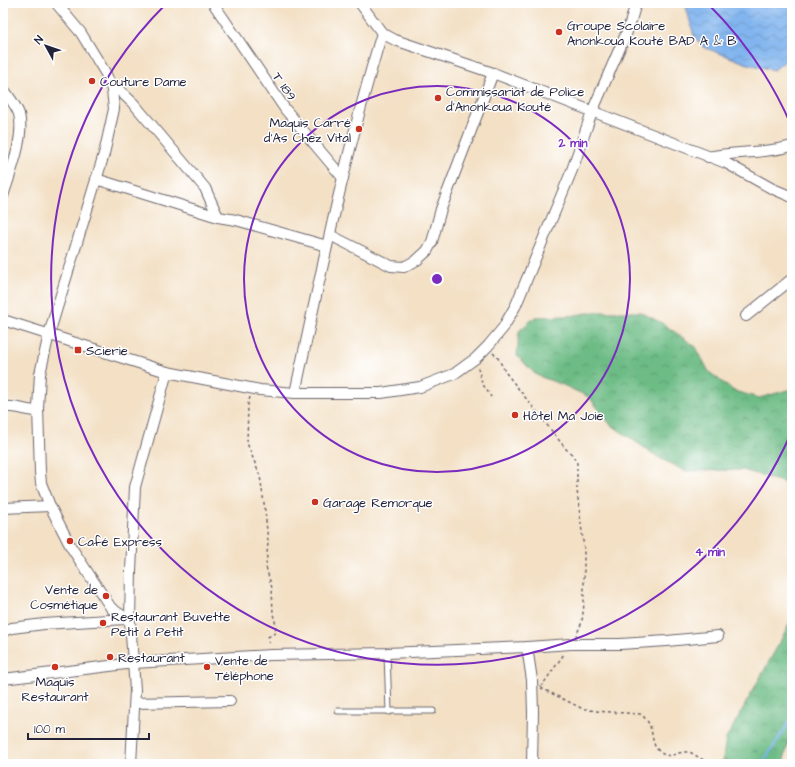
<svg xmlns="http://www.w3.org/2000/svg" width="795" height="767" font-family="'Architects Daughter',sans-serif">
	<defs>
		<pattern id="forest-crowns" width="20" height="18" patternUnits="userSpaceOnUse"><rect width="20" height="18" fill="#6dbc85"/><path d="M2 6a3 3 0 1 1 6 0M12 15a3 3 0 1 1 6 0" fill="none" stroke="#59986e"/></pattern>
		<pattern id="water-waves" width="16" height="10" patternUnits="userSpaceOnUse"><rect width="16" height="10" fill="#82b5ef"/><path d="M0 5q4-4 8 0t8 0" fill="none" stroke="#6a93c3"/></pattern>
	</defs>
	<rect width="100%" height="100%" fill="#fff"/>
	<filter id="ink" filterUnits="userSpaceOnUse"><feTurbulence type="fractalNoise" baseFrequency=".025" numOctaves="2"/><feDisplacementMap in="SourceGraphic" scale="8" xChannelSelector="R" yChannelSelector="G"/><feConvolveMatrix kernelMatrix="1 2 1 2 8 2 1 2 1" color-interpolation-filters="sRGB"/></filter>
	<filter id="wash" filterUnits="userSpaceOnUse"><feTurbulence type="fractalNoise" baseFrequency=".012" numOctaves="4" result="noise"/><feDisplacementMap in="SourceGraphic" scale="16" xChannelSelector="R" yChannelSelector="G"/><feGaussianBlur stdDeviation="0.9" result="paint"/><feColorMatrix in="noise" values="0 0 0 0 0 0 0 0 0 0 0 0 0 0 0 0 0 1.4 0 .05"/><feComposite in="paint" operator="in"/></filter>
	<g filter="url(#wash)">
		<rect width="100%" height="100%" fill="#f3e0c5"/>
		<g fill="url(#forest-crowns)" stroke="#486f60">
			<polygon points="594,312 640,312 662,323 696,347 709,372 734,391 759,398 792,389 792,485 743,470 685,471 658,457 610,424 589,397 563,385 536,375 517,356 519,331 535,317 569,316"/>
			<polygon points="792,617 792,735 789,740 783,764 722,764 726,739 786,631"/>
		</g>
		<polygon fill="url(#water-waves)" stroke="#526c95" points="685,3 792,3 792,55 774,70 748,64 703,47 694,36"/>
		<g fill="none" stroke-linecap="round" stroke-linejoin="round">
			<polyline stroke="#82b5ef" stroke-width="2.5" points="762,764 792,718"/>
		</g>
	</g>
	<g filter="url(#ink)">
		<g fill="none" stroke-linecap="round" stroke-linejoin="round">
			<defs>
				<g id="service">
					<polyline points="387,653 389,712"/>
					<polyline points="338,711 433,711"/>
				</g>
				<g id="minor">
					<polyline points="56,3 81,33 106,74 112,90 114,109 104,154 49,334 40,374 38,408 40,472 41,483 50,506 71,547 111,608 130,621"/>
					<polyline points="213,3 285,109 343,178"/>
					<polyline points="360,3 382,33 395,40 493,73 726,163 771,188 792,197"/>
					<path d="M3 88C8 96 16 105 19 114 25 138 10 173 3 196"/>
					<polyline points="112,90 120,91 134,104 205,188 218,217"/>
					<path d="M708 157C736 151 765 154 792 146"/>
					<polyline points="96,179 218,217 236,220 327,246"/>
					<polyline points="330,235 391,266 404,267 417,260 427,251 432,242 441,209 493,73"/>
					<polyline points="746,316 792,279"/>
					<path d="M3 320 167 372 260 390 295 393C321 273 346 151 382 33"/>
					<polyline points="295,393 381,393 420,387 454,374 476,358 488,346 503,328 516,305 572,170 592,112 629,27 636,3"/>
					<path d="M3 407C15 405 26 411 38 411"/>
					<polyline points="3,508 50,506"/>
					<polyline points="3,631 12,628 44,624 125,619"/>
					<polyline points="527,647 532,680 533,712 532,764"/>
					<polyline points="3,679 134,663 271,655 387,653 527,647 571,644 620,644 667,641 718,636"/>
					<polyline points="135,703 230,701"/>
					<polyline points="131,764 135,690 130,621 131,571 135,487 167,372"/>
				</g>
			</defs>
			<use href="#service" stroke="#6b646b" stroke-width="7"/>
			<use href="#minor" stroke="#6b646b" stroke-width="12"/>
			<g stroke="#6b646b" stroke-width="1.5" stroke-dasharray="3 3" stroke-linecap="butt">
				<polyline points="493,353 498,358 506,373 566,449 571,453 577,463 577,490 584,549 584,604 582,622 576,636"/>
				<polyline points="478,368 482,383 491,397"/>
				<polyline points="250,397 248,404 247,443 260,476 265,510 268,542 266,567 272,588 273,614 276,625 275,633 268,637 269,646"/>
				<polyline points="541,687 564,654"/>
				<path d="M541 688 581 708 595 711 640 714C657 725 648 742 659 751 669 761 676 751 688 752 694 753 698 758 704 760 710 763 718 761 725 764"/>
			</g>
			<use href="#service" stroke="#fff" stroke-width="5"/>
			<use href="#minor" stroke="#fff" stroke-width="10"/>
		</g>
	</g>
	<g fill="none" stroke="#7b2cbf" stroke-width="2">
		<circle cx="437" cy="279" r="193"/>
		<path d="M791 433A386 386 0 1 1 166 4M708 4A386 386 0 0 1 791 125"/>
	</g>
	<g fill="#c8321e" stroke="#fff" stroke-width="1.5">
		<circle cx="559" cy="32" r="4"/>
		<circle cx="92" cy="81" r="4"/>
		<circle cx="438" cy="98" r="4"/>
		<circle cx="359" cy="129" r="4"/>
		<rect x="74" y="346" width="8" height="8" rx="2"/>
		<circle cx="515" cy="415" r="4"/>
		<circle cx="315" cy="502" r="4"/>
		<circle cx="70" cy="541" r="4"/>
		<circle cx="106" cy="596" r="4"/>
		<circle cx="103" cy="623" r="4"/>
		<circle cx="110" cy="657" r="4"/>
		<circle cx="55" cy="667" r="4"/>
		<circle cx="207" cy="667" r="4"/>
	</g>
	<g text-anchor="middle" stroke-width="3" stroke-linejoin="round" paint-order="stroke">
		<g font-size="13" fill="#22223b" stroke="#fff" text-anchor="start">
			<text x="567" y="30">Groupe Scolaire<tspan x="567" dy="15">Anonkoua Kouté BAD A &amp; B</tspan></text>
			<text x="100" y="86">Couture Dame</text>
			<text x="446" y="96">Commissariat de Police<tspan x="446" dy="15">d'Anonkoua Kouté</tspan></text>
			<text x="351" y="127" text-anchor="end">Maquis Carré<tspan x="351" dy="15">d'As Chez Vital</tspan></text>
			<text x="86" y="355">Scierie</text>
			<text x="523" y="420">Hôtel Ma Joie</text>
			<text x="323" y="507">Garage Remorque</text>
			<text x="78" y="546">Café Express</text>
			<text x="98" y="594" text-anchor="end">Vente de<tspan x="98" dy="15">Cosmétique</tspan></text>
			<text x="111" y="621">Restaurant Buvette<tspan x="111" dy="15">Petit à Petit</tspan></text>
			<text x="118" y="662">Restaurant</text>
			<text x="215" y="665">Vente de<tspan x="215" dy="15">Téléphone</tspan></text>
			<text x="55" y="686" text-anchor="middle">Maquis<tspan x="55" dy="15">Restaurant</tspan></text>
		</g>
		<g font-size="13" fill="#22223b" stroke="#fff">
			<text transform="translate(285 86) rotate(55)" y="5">T 189</text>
		</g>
	</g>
	<circle cx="437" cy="279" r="6" fill="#7b2cbf" stroke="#fff" stroke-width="2"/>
	<g font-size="12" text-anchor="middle" font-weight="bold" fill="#7b2cbf" stroke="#fff" stroke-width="3" stroke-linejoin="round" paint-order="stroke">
		<text x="573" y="147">2 min</text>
		<text x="710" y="556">4 min</text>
	</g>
	<rect width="795" height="767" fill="none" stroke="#fff" stroke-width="16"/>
	<g transform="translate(46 46) rotate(310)" stroke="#ffffff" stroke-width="3" paint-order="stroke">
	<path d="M0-3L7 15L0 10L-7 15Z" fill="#22223b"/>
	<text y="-6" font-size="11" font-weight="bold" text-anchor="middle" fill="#22223b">N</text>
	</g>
	<path d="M28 733v6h121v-6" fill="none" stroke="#22223b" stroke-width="2"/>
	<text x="34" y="733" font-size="12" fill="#22223b" stroke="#ffffff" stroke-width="3" paint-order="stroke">100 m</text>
</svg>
